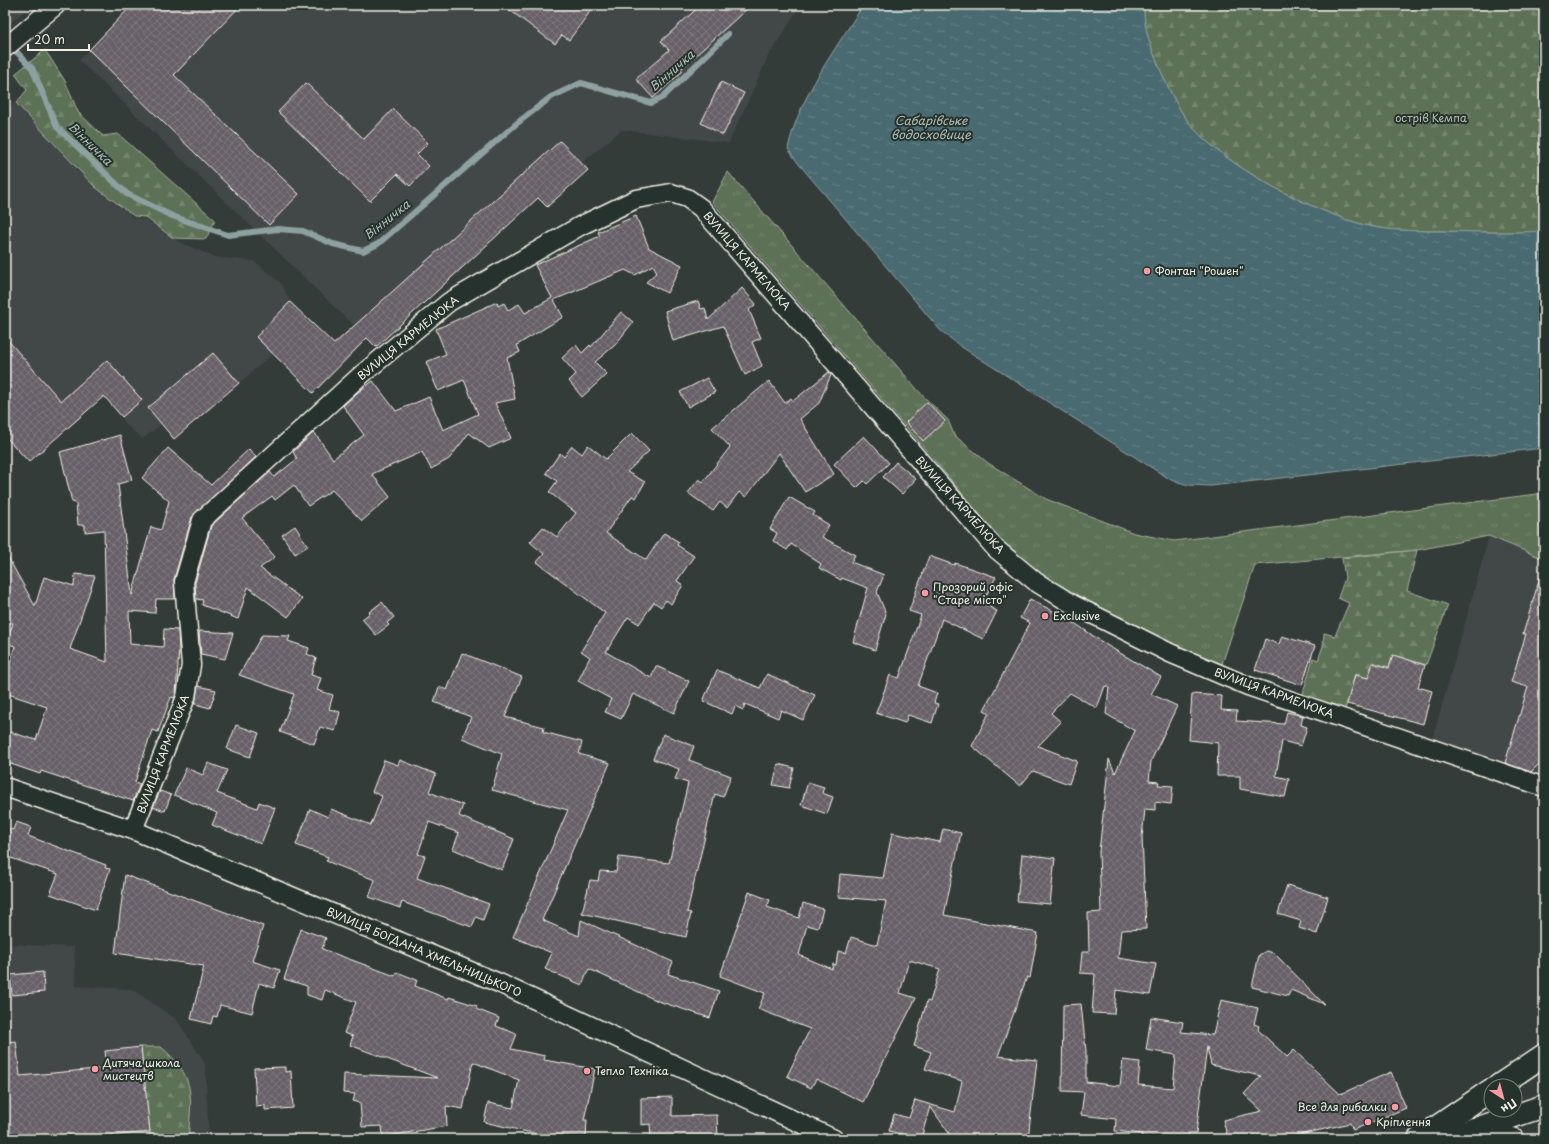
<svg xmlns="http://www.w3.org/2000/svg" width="1549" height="1144" font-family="'Playpen Sans',sans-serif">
	<defs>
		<pattern id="grass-tufts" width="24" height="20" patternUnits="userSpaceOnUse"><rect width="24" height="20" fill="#5c7155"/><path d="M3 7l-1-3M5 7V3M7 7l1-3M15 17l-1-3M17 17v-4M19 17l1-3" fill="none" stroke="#74866d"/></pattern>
		<pattern id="forest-firs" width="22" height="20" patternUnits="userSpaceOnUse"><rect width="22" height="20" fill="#5c7155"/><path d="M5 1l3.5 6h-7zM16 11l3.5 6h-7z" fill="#74866d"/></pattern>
		<pattern id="water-ripples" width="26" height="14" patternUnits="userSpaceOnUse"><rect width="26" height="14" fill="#4a6b71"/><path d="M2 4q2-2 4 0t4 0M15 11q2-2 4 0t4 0" fill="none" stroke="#658185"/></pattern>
		<pattern id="building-cross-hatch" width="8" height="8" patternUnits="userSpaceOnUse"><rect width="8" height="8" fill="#686067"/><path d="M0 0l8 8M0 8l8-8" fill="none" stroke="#7e777d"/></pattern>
	</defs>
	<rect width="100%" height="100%" fill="#333c39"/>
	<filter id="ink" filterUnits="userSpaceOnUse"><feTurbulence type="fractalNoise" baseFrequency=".025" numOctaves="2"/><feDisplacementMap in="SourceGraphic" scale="8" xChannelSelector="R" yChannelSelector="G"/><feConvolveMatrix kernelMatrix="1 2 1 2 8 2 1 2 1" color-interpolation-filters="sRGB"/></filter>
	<g filter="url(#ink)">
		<g fill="#434747">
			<polygon points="5,5 32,5 5,28"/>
			<polygon points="132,5 801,5 768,57 729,143 622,130 538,198 376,347 79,60"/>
			<polygon points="15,103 95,188 134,218 145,219 173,239 214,257 254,261 281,283 290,302 256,337 273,354 174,439 161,424 143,439 126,425 122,417 104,396 29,462 5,436 5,111"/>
			<polygon points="1489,536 1544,559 1544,787 1430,748"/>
			<polygon points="5,944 74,947 76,986 132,989 177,1020 205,1063 209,1139 5,1139"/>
		</g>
		<polygon fill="url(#grass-tufts)" stroke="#a8b19e" points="728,172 923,396 948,420 954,435 988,463 1046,499 1134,533 1174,541 1544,493 1544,559 1489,536 1417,550 1255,565 1221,667 1114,616 1039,574 1006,546 931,456 712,202"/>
		<g fill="url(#forest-firs)" stroke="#a8b19e">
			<path d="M1144 5H1544V231C1510 233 1476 232 1441 231 1415 231 1383 231 1357 223 1306 207 1239 173 1200 135 1181 117 1170 92 1160 69 1151 48 1143 28 1144 5Z"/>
			<polygon points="45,50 65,81 78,112 103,136 118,134 215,220 206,239 173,238 145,217 134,216 95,187 16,103 27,90 15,74"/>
			<polygon points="1417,550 1407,591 1448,605 1426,665 1393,655 1389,667 1372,662 1368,678 1355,674 1345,710 1302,697 1313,658 1318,660 1323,646 1324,633 1335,636 1349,603 1338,598 1345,578 1342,558"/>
			<path d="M141 1047H161C196 1076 192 1097 188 1139H149L150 1132Z"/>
		</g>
		<path fill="url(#water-ripples)" stroke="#8ea1a1" d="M863 5H1144C1143 28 1151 48 1160 69 1170 92 1181 117 1200 135 1239 173 1306 207 1357 223 1383 231 1415 231 1441 231 1476 232 1510 233 1544 231V448L1211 486 1189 485 1171 480 960 346 940 330 798 163 788 149C798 98 836 49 863 5Z"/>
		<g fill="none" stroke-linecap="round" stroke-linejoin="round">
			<polyline stroke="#8ea1a1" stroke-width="6" points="11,46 32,68 57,127 127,194 172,216 228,235 278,229 303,231 333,244 363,251 378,244 516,124 551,97 581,83 651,103 663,97 728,34"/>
		</g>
		<g fill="url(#building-cross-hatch)" stroke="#f4f1e8">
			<polygon points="132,5 241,5 174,75 299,194 269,225 89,50"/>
			<polygon points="503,5 595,5 569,40 562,35 555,44"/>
			<polygon points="701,5 751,5 681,69 683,71 653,98 636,79 669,50 661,41"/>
			<polygon points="721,82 744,93 723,135 701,123"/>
			<polygon points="306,83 364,139 393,109 428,143 417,154 429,166 410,186 397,174 370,201 278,112"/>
			<polygon points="560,141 588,170 547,207 538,198 376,347 367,338 313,393 256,337 290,302 334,344"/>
			<polygon points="636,216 649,248 682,265 667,293 646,282 657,272 653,265 635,275 625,270 554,300 563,317 517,345 520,352 507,358 515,399 495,403 511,438 489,448 469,433 449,459 431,469 422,452 372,474 390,497 362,521 332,490 308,506 294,485 275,500 272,496 242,518 275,557 260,568 302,599 288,617 248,587 238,619 202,605 203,600 196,599 195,583 211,526 270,472 274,477 297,459 293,452 314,432 333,459 364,435 343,406 358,392 373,381 396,411 429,397 443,430 478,414 464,380 438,391 426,362 446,354 436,329 497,302 498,306 504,303 508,310 519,304 525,313 552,298 535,265 600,236 598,232"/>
			<polygon points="742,288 756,304 749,310 761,338 752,342 762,366 745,375 723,326 673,341 665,311 698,301 701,309 705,308 708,320"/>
			<polygon points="621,312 633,322 615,345 595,362 607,374 582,397 569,381 576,374 562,358 576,345 582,353 590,345 591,347"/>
			<polygon points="5,337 61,401 107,360 142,400 122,417 104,396 29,462 5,436"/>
			<polygon points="213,353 239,383 174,439 148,408"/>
			<polygon points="829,372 831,375 819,403 800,419 834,474 805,492 779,453 746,497 739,492 727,508 720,502 713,511 688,493 699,479 703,482 730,447 712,428 769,381 785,403 791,398 793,401"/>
			<polygon points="707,378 715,392 688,407 680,392"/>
			<polygon points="927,402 945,421 923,441 906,422"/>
			<polygon points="632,433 649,451 627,472 645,482 636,498 632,496 606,533 646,560 664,533 679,542 677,545 694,556 677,581 683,585 671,604 666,600 661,607 654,602 639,624 628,617 606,652 651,678 656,666 689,681 674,713 633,694 621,719 605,712 611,699 578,681 590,657 581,651 605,613 537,562 544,554 530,542 543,527 557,537 576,513 549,492 557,481 546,473 560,453 564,457 572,446 582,454 588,445 606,459"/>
			<polygon points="120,435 132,480 118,484 132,595 151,527 161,530 169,501 142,478 168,448 211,485 249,449 256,457 192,517 174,579 175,599 156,599 155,613 129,611 130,644 163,647 164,629 178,630 179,650 176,694 174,698 171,697 158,732 152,730 135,782 140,784 133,801 41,771 40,774 5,762 5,747 10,732 36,740 47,707 5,693 5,678 15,646 6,643 13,623 5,623 5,552 35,606 44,577 74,586 75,574 95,576 70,649 107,662 104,530 85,532 85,525 78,525 76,503 72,502 60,452"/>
			<polygon points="864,436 889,463 867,484 864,481 857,488 834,464"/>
			<polygon points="896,462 916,479 902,494 883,477"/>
			<polygon points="789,497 815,512 813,515 829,525 822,537 855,555 851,562 884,575 877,592 886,614 875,650 853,642 868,588 842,578 841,580 819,568 821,564 791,544 787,550 773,541 777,533 770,529"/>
			<polygon points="295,526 308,546 295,554 282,535"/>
			<polygon points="929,556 954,565 955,563 996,577 982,603 997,611 983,639 942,619 918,686 937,693 934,703 938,704 932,723 908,715 905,723 876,713 890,675 899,678 921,615 909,611"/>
			<polygon points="1540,577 1544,578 1544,759 1531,772 1505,763 1528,687 1511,682 1526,634 1523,634"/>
			<polygon points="1030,599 1070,620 1108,646 1161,677 1151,694 1177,706 1151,761 1149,781 1159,782 1158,785 1173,786 1171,804 1155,802 1155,810 1145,809 1142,837 1146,929 1121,930 1118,958 1156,964 1150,995 1116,990 1114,1014 1092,1013 1095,974 1080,973 1082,952 1089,952 1088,913 1101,912 1099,852 1109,759 1115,773 1135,731 1106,714 1109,687 1105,686 1097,708 1070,693 1051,713 1061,722 1038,746 1077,761 1069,784 1033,771 1020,786 972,746 989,713 984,710 1030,623 1020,618"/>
			<polygon points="382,602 394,617 387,623 389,625 376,635 362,619 370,613 369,612"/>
			<polygon points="199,631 233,633 225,659 201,654"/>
			<polygon points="262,635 290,636 288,641 309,648 307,654 316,658 311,675 321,678 317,690 333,695 329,709 340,712 335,731 320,727 314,744 280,732 294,694 239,675"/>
			<polygon points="1282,636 1315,646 1302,685 1255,670 1265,639 1279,644"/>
			<polygon points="462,653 522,677 505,717 544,727 543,732 582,742 579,754 610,763 542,920 579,936 581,920 673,962 668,974 719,991 710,1018 658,1001 589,969 582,985 545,969 552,953 513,937 568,810 492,790 502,754 462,738 471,717 434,702 439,687 447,690"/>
			<polygon points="1393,655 1425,665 1418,687 1432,691 1423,724 1347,704 1355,675 1368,678 1373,663 1389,668"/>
			<polygon points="717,670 760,688 767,674 815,695 803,720 781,710 778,718 745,704 743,710 735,706 732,714 703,701"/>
			<polygon points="198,686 216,690 210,708 195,704"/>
			<polygon points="1192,694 1222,696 1221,710 1237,711 1236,721 1284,724 1287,712 1303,716 1301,725 1307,727 1301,746 1282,741 1276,776 1289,779 1285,797 1240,789 1240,776 1217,776 1218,743 1189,740"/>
			<polygon points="236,725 259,733 250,757 227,749"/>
			<polygon points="663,734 694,746 689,760 731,776 723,797 715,794 687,912 691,913 686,937 582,913 590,880 598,881 600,871 616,872 619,857 669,863 688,783 675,779 679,769 653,759"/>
			<polygon points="384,760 398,765 400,760 436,774 429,792 463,805 459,816 514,839 502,870 453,849 459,833 429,822 418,854 425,856 417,878 489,904 483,920 476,917 472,927 402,902 400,908 369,897 375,880 326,861 328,857 296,845 310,809 328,817 331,809 371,825 382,796 372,792"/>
			<polygon points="208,763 227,770 217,793 257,808 259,802 275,808 261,844 212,825 217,813 174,795 186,768 203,775"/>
			<polygon points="778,764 794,768 789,788 773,785"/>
			<polygon points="808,782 824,787 822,793 833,797 827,814 801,805"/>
			<polygon points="160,791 171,795 165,811 153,807"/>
			<polygon points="16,822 31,827 28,836 106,865 105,868 110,869 96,910 50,894 58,874 5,856 5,827 13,830"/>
			<polygon points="943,829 961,833 944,915 1038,933 1030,978 1027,977 998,1056 1037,1060 1028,1139 953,1139 930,1106 921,1139 889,1131 894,1114 909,1118 915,1100 955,1112 962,1081 925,1069 931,1052 914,1046 927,1001 930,1002 940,969 909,960 900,993 916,998 863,1102 816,1079 811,1088 787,1076 810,1029 758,1009 765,993 720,976 749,892 770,900 767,907 799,918 803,903 823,909 818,928 807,925 799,955 832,969 833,964 836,965 838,951 846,953 851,937 877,945 886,901 838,897 840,874 883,878 892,833 940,842"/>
			<polygon points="1022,854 1055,858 1050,904 1017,901"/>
			<polygon points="125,875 263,926 252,961 280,970 274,988 259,983 252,1013 220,1005 217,1017 213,1016 211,1024 191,1019 204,966 115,953"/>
			<polygon points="1287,885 1328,897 1317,934 1299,928 1301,921 1278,914"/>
			<polygon points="301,929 326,938 322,949 395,976 397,972 417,980 415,986 448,999 449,997 477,1006 476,1009 499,1018 496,1026 517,1034 511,1049 545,1056 544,1060 595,1069 584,1120 587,1120 586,1137 541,1135 484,1122 488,1103 513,1108 519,1080 473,1062 463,1109 446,1106 447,1126 383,1137 382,1126 362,1127 360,1103 353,1101 355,1094 343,1093 344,1074 438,1078 350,1045 353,1036 344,1033 356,1002 325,990 322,1000 307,995 307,986 284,979"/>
			<polygon points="1266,951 1274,953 1324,1004 1291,990 1288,996 1252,987 1259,955"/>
			<polygon points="43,972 44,992 12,995 10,975"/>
			<polygon points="1221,1000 1258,1008 1254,1024 1259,1026 1258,1030 1287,1057 1294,1050 1340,1094 1391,1072 1406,1108 1353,1130 1350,1123 1282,1139 1228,1139 1223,1120 1262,1111 1244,1094 1261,1076 1211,1065 1207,1047 1196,1133 1189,1133 1188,1139 1141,1139 1142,1134 1115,1131 1116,1119 1081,1115 1084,1092 1062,1091 1063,1005 1081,1004 1086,1051 1086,1082 1120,1086 1123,1060 1140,1062 1138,1085 1173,1088 1176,1055 1146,1050 1151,1017 1183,1022 1181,1032 1213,1035"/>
			<polygon points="16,1041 20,1076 107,1068 105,1051 141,1047 150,1132 79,1139 5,1139 5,1042"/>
			<polygon points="285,1067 285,1072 291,1071 293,1108 265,1110 265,1105 256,1106 254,1068"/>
			<polygon points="672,1097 672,1116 717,1115 718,1139 651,1139 650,1124 641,1125 641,1098"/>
		</g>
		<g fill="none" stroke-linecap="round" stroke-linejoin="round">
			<defs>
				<g id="street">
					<polyline points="5,48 56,5"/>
					<polyline points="5,787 133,830 499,983 834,1139"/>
					<polyline points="133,830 186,697 191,665 184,582 202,520 360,376 449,302 580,226 636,199 671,193 687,198 701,208 995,548 1036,582 1072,604 1170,653 1248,686 1544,787"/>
				</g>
				<g id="secondary">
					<polyline points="1498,1086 1544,1055"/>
					<polyline points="1419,1139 1491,1090"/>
				</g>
				<g id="primary">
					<polyline points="1473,1129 1512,1139"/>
					<polyline points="1446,1139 1544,1106"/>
				</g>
			</defs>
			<use href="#street" stroke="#f4f1e8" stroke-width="21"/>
			<use href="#secondary" stroke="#f4f1e8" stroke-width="25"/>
			<use href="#primary" stroke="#f4f1e8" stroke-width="25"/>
			<use href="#street" stroke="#26332d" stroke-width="18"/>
			<use href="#secondary" stroke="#26332d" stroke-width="22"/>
			<use href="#primary" stroke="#26332d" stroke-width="22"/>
		</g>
	</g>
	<g fill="#ff9aa2" stroke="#26332d" stroke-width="1.5">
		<circle cx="1147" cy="271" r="4"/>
		<circle cx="925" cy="593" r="4"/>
		<circle cx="1045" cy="616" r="4"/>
		<circle cx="95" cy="1069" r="4"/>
		<circle cx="587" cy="1071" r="4"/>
		<circle cx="1395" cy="1107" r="4"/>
		<circle cx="1368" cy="1122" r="4"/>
	</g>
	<g text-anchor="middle" stroke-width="4" stroke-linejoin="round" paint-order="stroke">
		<g font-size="11" fill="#b7bead" stroke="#26332d">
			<text x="1431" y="122">острів Кемпа</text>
		</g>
		<g font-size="11" fill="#f4f1e8" stroke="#26332d">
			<text transform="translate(747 261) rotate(49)" y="4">ВУЛИЦЯ КАРМЕЛЮКА</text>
			<text transform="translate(408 338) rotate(-39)" y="4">ВУЛИЦЯ КАРМЕЛЮКА</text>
			<text transform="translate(960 505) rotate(48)" y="4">ВУЛИЦЯ КАРМЕЛЮКА</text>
			<text transform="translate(1274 693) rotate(20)" y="4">ВУЛИЦЯ КАРМЕЛЮКА</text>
			<text transform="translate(163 754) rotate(-69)" y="4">ВУЛИЦЯ КАРМЕЛЮКА</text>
			<text transform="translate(424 952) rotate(23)" y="4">ВУЛИЦЯ БОГДАНА ХМЕЛЬНИЦЬКОГО</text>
		</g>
		<g font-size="11" fill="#f4f1e8" stroke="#26332d" text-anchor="start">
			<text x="1155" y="275">Фонтан "Рошен"</text>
			<text x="933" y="591">Прозорий офіс<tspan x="933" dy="13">"Старе місто"</tspan></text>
			<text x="1053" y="620">Exclusive</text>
			<text x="103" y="1067">Дитяча школа<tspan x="103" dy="13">мистецтв</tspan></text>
			<text x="595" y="1075">Тепло Техніка</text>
			<text x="1387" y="1111" text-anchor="end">Все для рибалки</text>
			<text x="1376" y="1126">Кріплення</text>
		</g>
		<g font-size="12" font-style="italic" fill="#b0bbb8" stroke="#26332d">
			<text transform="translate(672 71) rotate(-41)" y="4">Вінничка</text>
			<text x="931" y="125">Сабарівське<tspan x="931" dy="14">водосховище</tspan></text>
			<text transform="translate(90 144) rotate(44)" y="4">Вінничка</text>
			<text transform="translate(387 220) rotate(-39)" y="4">Вінничка</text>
		</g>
	</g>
	<rect width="1549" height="1144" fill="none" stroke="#26332d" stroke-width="20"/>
	<rect x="10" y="10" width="1529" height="1124" fill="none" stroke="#f4f1e8" stroke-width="1.5" filter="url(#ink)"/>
	<g transform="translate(1503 1098) rotate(144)"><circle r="19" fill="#26332d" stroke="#787f78"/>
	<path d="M0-3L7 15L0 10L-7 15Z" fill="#ff9aa2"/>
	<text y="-6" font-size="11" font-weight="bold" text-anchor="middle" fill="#f4f1e8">Пн</text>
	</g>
	<path d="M28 44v6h61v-6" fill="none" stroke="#f4f1e8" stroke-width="2"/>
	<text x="34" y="44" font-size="12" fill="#f4f1e8" stroke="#26332d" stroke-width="3" paint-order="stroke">20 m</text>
</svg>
